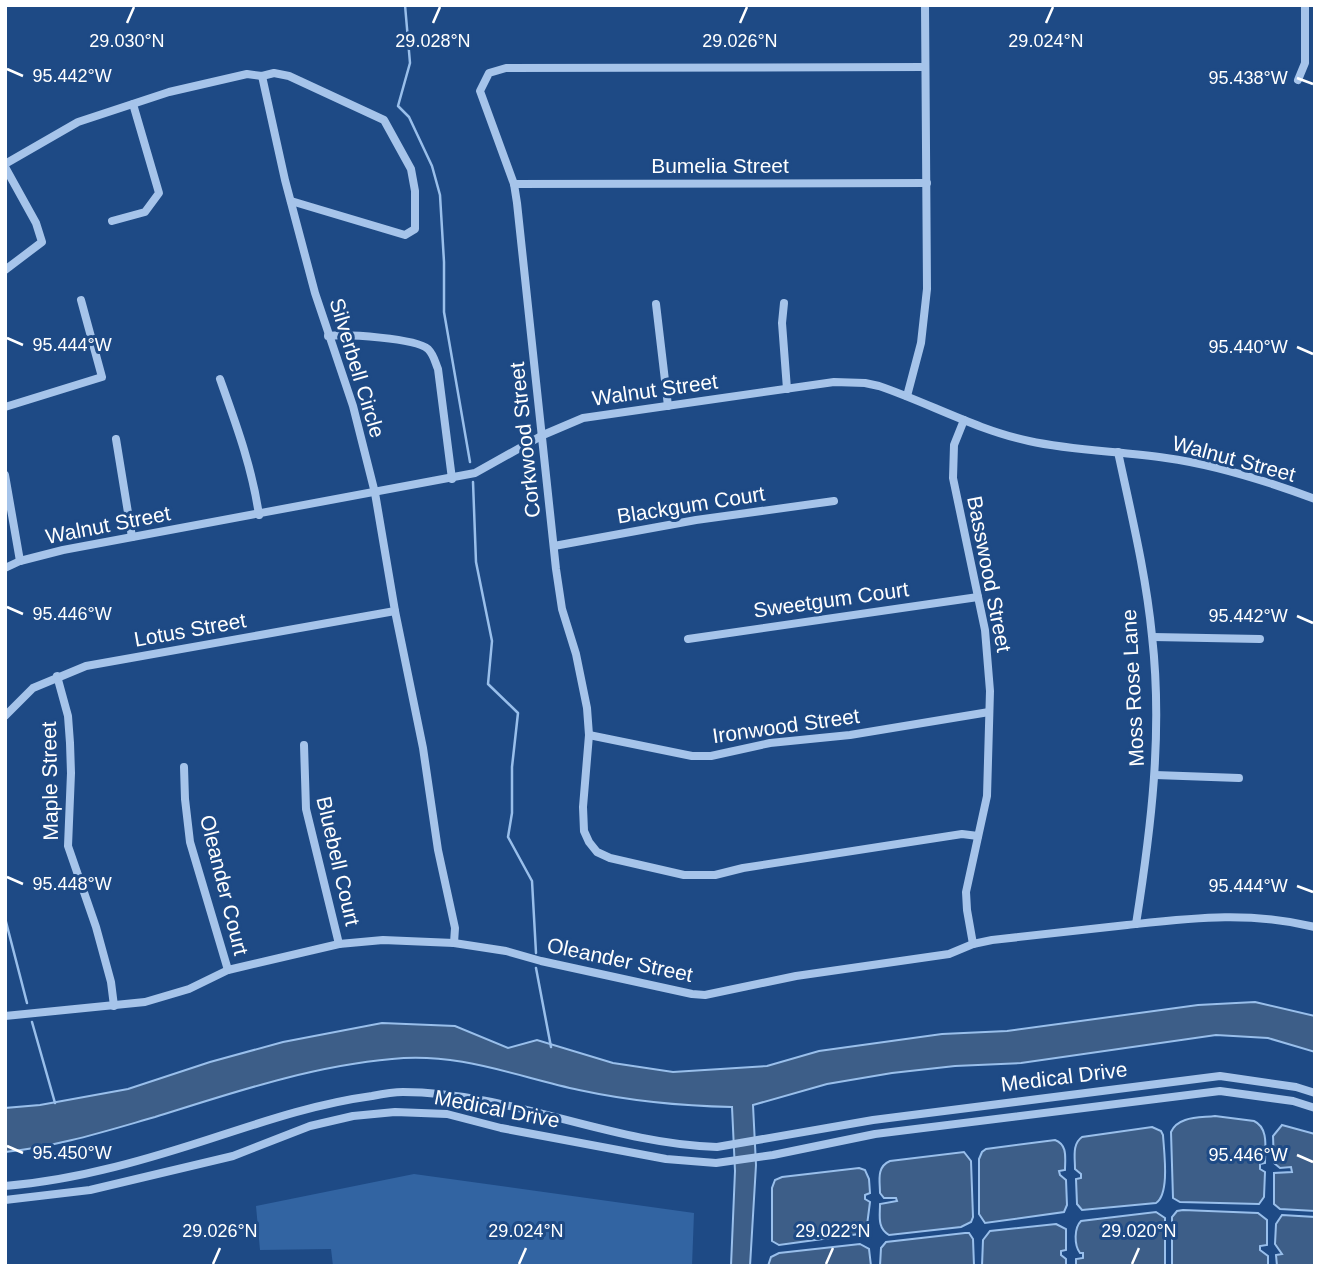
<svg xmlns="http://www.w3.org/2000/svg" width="1320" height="1271" font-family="Helvetica,sans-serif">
	<rect width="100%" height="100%" fill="#1e4a85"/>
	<polygon fill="#3264a2" points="414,1174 694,1213 692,1266 333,1266 331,1249 260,1250 256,1206"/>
	<g fill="#3d5e88" stroke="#99bfeb" stroke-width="2">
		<path d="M1255 1002 1315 1016V1052L1268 1038 1216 1035 1021 1063 955 1066 892 1073 827 1084 753 1105 756 1165 750 1266H731L735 1171 732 1107C680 1106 630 1101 579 1090 515 1076 458 1052 392 1059 311 1066 232 1093 155 1117 106 1131 56 1147 5 1152V1108L40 1105 128 1089 210 1062 283 1042 382 1023 455 1026 508 1048 537 1040 613 1063 673 1072 767 1066 819 1051 942 1034 1007 1031 1198 1005Z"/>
		<path d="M1215 1116 1254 1121C1269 1128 1265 1148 1265 1163L1260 1164V1169L1265 1172 1264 1197 1259 1204 1180 1202 1173 1198 1171 1132C1178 1116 1199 1118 1215 1116Z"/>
		<polygon points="1282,1125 1315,1134 1315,1211 1280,1209 1274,1204 1274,1173 1292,1172 1291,1167 1280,1168 1274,1163 1273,1136"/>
		<path d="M1152 1127 1161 1131 1163 1135C1164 1152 1170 1194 1156 1203L1082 1210 1077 1204 1076 1179 1081 1178V1174L1075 1169C1075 1157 1072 1144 1082 1137Z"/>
		<path d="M1055 1140C1068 1145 1065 1158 1065 1170L1059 1171 1060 1175 1066 1180 1067 1205 1064 1212 985 1223 979 1214V1159L982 1152 986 1149Z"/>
		<path d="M964 1152 971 1161 973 1217 971 1222 961 1227 889 1235C877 1228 880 1216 880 1204L897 1201 896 1198H884L880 1193C880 1181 876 1167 890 1161Z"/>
		<polygon points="859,1168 865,1170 869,1179 870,1193 865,1195 865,1199 870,1202 866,1233 779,1245 772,1241 772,1188 775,1180 782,1177"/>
		<polygon points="1183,1210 1258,1213 1267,1220 1267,1245 1260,1246 1260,1250 1268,1256 1268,1266 1172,1266 1172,1217 1177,1211"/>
		<path d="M1156 1212 1165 1218V1266H1076V1259L1083 1258V1253H1080C1074 1245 1074 1228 1081 1221Z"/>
		<polygon points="1282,1215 1315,1217 1315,1266 1277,1266 1276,1255 1282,1254 1275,1244 1276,1224"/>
		<polygon points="1056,1224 1066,1229 1066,1250 1061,1251 1061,1255 1066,1259 1066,1266 982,1266 983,1240 990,1231"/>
		<polygon points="965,1233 969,1233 973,1239 974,1266 880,1266 881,1248 886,1242"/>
		<polygon points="860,1244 869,1249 871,1266 768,1266 771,1257 779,1253"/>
	</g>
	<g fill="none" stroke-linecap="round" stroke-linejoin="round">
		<g stroke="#99bfeb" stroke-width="2.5">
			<polyline points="405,5 410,63 398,106 409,117 432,166 440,195 444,262 444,312 470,462"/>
			<polyline points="473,482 476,562 492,641 488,684 518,713 512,767 512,813 508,837 532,881 536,953"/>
			<polyline points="5,918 27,1003"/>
			<polyline points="536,968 551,1047"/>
			<polyline points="32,1022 55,1103"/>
		</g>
		<g stroke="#a6c4ea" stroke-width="8">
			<polyline points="924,67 506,68 489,73 480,91 514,184 517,203 556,569 562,609 576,654 587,708 589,735 583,807 584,831 589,842 597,852 610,858 684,875 715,875 743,868 962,834 978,836"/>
			<polyline points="262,76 285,180 315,293 353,406 375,493 395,611 423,748 438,850 455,928 454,943"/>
			<polyline points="1298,80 1305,63 1305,5"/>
			<polyline points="5,164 78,122 169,92 247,74 262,76 274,73 289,76 384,120 411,169 415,191 415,229 405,235 291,201"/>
			<polyline points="5,167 36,223 42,242 5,270"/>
			<polyline points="514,184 927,183"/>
			<polyline points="112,221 145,212 159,193 133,104"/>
			<polyline points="784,303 782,323 787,389"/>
			<polyline points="656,304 668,406"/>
			<path d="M328 336C347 334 415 338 428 349 434 355 435 362 438 369L452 479"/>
			<path d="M220 379C236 424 252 467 259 515"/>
			<polyline points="907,396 921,343 927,289 925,5"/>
			<polyline points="5,407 102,377 81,300"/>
			<polyline points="964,420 954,445 953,478 985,630 990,691 987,796 966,892 967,910 973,944"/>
			<polyline points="116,439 132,537"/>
			<path d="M1118 452C1131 513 1146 574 1152 636 1163 733 1151 829 1136 924"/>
			<polyline points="5,475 20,561"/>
			<polyline points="554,546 696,520 834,501"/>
			<path d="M5 568 20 561 63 550 475 473 543 435 583 418 834 382 865 383 879 386C929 403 977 430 1029 441 1074 451 1121 451 1166 458 1217 465 1267 481 1315 499"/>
			<polyline points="1153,637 1260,639"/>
			<polyline points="688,639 978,597"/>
			<polyline points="57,676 68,716 70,743 71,773 68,846 96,927 111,982 114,1006"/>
			<polyline points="5,716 33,688 86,666 395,611"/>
			<polyline points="589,735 692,756 711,756 770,743 850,735 989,712"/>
			<polyline points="304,745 306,809 339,944"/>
			<polyline points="184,767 185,799 190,842 228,970"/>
			<polyline points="1155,775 1239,778"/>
			<path d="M5 1016 145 1002 189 989 228 970 339 944 383 940 454 943 506 951 541 961 692 994 705 995 796 976 949 954 973 944 992 940C1037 935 1082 930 1127 925 1193 918 1249 911 1315 927"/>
			<path d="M5 1186C79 1180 152 1158 222 1135 271 1119 320 1103 372 1096 382 1094 393 1092 403 1092 510 1092 611 1144 717 1147L873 1120 1220 1076 1296 1087 1315 1093"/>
			<polyline points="5,1200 90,1190 233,1156 310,1126 353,1116 395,1112 447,1114 501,1128 666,1159 716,1163 773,1155 875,1134 1220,1091 1293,1101 1315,1108"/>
		</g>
	</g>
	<path fill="none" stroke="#fff" stroke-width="2.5" d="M127 23 134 7M433 23 440 7M740 23 747 7M1046 23 1053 7M7 69 23 76M1297 78 1313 84M7 338 23 345M1297 347 1313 354M7 607 23 614M1297 616 1313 623M7 877 23 884M1297 886 1313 892M7 1146 23 1153M1297 1155 1313 1162M213 1264 220 1248M519 1264 526 1248M826 1264 833 1248M1132 1264 1139 1248"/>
	<g text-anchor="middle" stroke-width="6" stroke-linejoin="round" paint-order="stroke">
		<g font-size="21" fill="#fff" stroke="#1e4a85">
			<text x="720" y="173">Bumelia Street</text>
			<text transform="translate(357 368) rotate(73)" y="7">Silverbell Circle</text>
			<text transform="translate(655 390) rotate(-8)" y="7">Walnut Street</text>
			<text transform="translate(525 440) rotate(-96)" y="7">Corkwood Street</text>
			<text transform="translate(1234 459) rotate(15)" y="7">Walnut Street</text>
			<text transform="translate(691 505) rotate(-9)" y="7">Blackgum Court</text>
			<text transform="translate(108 525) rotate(-11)" y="7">Walnut Street</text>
			<text transform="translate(989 574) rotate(79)" y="7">Basswood Street</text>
			<text transform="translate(831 600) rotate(-8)" y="7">Sweetgum Court</text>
			<text transform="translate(190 630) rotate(-10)" y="7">Lotus Street</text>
			<text transform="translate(1133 688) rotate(-93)" y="7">Moss Rose Lane</text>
			<text transform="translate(786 726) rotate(-8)" y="7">Ironwood Street</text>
			<text transform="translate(50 781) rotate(-91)" y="7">Maple Street</text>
			<text transform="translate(338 861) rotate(77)" y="7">Bluebell Court</text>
			<text transform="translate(224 885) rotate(76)" y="7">Oleander Court</text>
			<text transform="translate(620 960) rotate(12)" y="7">Oleander Street</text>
			<text transform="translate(1064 1077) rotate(-7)" y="7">Medical Drive</text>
			<text transform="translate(497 1109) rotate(11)" y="7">Medical Drive</text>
		</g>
	</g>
	<g font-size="18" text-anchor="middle" fill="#fff" stroke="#1e4a85" stroke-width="6" stroke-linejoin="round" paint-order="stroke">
		<text x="127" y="47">29.030°N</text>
		<text x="740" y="47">29.026°N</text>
		<text x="1046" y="47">29.024°N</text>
		<text x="433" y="47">29.028°N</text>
		<text x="72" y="82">95.442°W</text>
		<text x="1248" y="84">95.438°W</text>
		<text x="72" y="351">95.444°W</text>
		<text x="1248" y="353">95.440°W</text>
		<text x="72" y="620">95.446°W</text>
		<text x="1248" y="622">95.442°W</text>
		<text x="72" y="890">95.448°W</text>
		<text x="1248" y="892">95.444°W</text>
		<text x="72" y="1159">95.450°W</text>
		<text x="1248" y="1161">95.446°W</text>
		<text x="220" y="1237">29.026°N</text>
		<text x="526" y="1237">29.024°N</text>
		<text x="833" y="1237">29.022°N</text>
		<text x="1139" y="1237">29.020°N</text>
	</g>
	<rect width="1320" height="1271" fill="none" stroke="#ffffff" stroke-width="14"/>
</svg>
